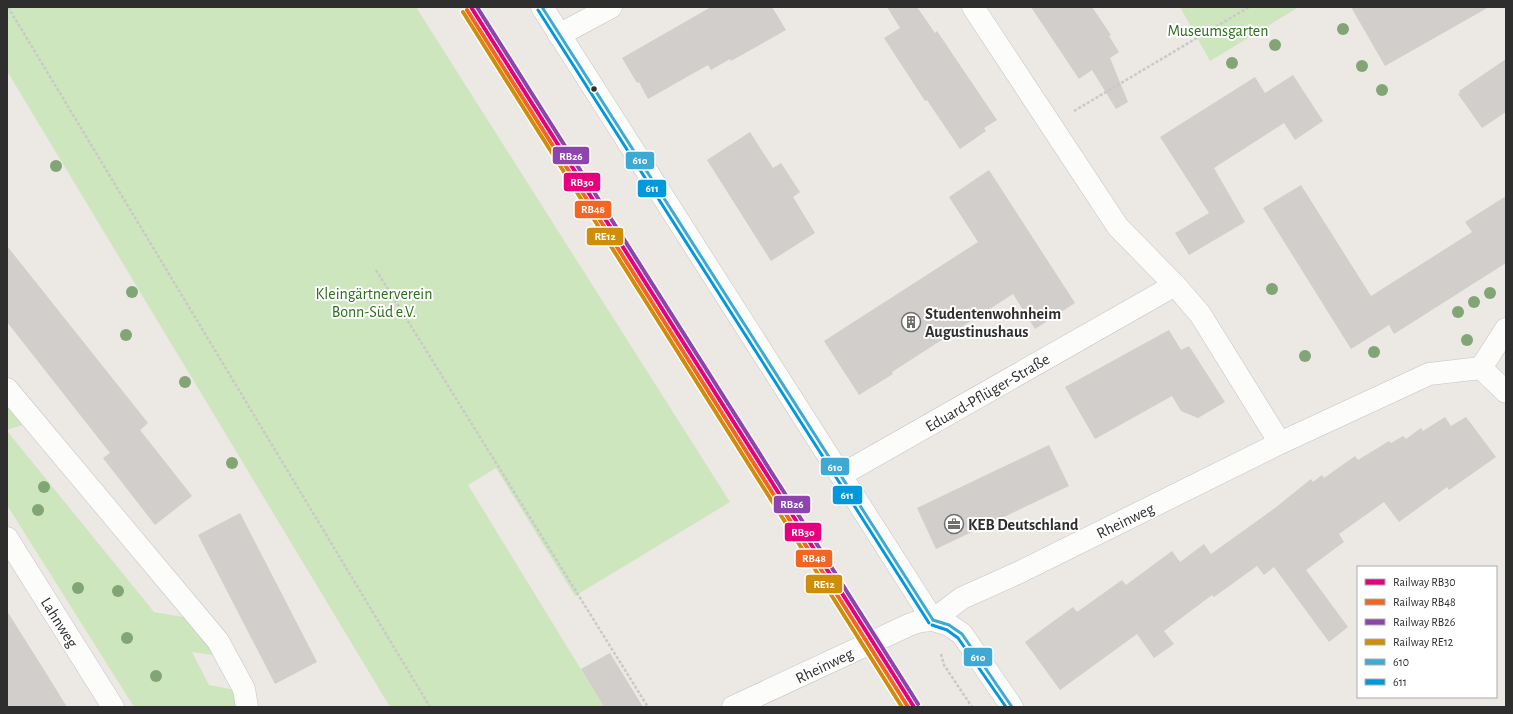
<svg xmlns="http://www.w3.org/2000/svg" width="1513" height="714" font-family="'Alegreya Sans',sans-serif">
	<rect width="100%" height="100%" fill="#ece8e4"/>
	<g fill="#cee6be">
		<polygon points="7,7 416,7 730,502 575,596 496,468 468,485 604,707 390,707 7,71"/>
		<polygon points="1180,7 1299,7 1210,61"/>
		<polygon points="7,400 25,424 7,430"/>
		<polygon points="7,431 154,612 189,618 219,656 192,652 209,685 235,690 236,707 134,707 7,505"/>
	</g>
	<g fill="#d1cecb">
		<polygon points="711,7 772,7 786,30 731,61 730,59 711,70 708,65 648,99 639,82 637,83 622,58"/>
		<polygon points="887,7 917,7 935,33 937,31 997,120 984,128 986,131 960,149 927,100 925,101 884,38 900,28"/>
		<polygon points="1031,7 1092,7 1111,35 1109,36 1119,52 1110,58 1128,102 1116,109 1092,70 1079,79"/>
		<polygon points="1351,7 1489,7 1385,66"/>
		<polygon points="1506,59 1506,112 1482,128 1458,94 1460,93 1459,91"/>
		<polygon points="1293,75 1323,121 1295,140 1284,123 1214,168 1245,222 1189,255 1175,233 1209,213 1160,137 1255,77 1265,93"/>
		<polygon points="750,132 773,168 781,163 800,192 793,197 815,233 771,261 707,160"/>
		<polygon points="989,170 1075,303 1035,329 1013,294 892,372 893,374 859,395 824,341 978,242 949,197"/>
		<polygon points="1301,185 1371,296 1472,232 1465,222 1506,196 1506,263 1394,334 1389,325 1351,349 1263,208"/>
		<polygon points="7,246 148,423 140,430 192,496 155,525 103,458 110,453 7,322"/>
		<polygon points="1169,330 1181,350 1189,346 1225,402 1198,418 1181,411 1172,396 1095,439 1065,387"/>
		<polygon points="1445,417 1451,426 1466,417 1496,457 1449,490 1447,487 1399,522 1384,502 1339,534 1344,542 1306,570 1348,627 1329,642 1274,567 1264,575 1257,566 1214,597 1212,595 1164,631 1174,644 1154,658 1137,634 1060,690 1025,642 1073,607 1077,612 1122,580 1126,585 1172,551 1180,562 1204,544 1211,554 1275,508 1311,479 1313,482 1322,475 1324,478 1355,456 1358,460 1389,441 1391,443 1403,436 1406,439 1421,428 1423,431"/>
		<polygon points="1049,445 1069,486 936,549 917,508"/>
		<polygon points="240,513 317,662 275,684 198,535"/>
		<polygon points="7,611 46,673 67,707 7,707"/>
		<polygon points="610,653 643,707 604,707 581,669"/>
	</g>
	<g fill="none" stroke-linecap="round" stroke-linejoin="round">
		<defs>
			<g id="minor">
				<polyline points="542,7 933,620"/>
				<polyline points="973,7 1118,227 1175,285 1200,314 1280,443"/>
				<polyline points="559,35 611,7"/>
				<polyline points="1481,368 1506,329"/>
				<polyline points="1481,368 1506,392"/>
				<polyline points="7,389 218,641 244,689 247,707"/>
				<polyline points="841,475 1175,285"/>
				<polyline points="7,538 113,707"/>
				<polyline points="933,620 949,625 962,634 1012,707"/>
				<polyline points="733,707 911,624 921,621 933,620 962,598 1020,572 1280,443 1429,374 1481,368"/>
			</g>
		</defs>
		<use href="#minor" stroke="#c5c4c5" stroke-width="23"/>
		<g stroke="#c9c9c8" stroke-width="2.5" stroke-dasharray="3 2" stroke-linecap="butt">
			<polyline points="8,7 430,707"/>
			<polyline points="1074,111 1249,7"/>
			<polyline points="376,270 648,707"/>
			<polyline points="941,654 944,665 972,707"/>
		</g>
		<use href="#minor" stroke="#fcfcfb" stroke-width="22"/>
		<defs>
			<g id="bus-1">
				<polyline points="542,7 933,620"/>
				<polyline points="933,620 949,625 962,634 1012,707"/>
			</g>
			<g id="bus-2">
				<polyline points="538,10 929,623"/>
				<polyline points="932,625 947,630 958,638 1006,707"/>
			</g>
		</defs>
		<use href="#bus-1" stroke="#fff" stroke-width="6"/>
		<use href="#bus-2" stroke="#fff" stroke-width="6"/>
		<use href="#bus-1" stroke="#3ea9d2" stroke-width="3"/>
		<use href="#bus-2" stroke="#0099dc" stroke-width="3"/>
		<defs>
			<polyline id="rail-1" points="471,7 914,707"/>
			<polyline id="rail-2" points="467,10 908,707"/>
			<polyline id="rail-3" points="477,7 918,704"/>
			<polyline id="rail-4" points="463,12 902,707"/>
		</defs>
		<use href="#rail-1" stroke="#fff" stroke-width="7"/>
		<use href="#rail-2" stroke="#fff" stroke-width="7"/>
		<use href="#rail-3" stroke="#fff" stroke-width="7"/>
		<use href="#rail-4" stroke="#fff" stroke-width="7"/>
		<use href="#rail-1" stroke="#e5007d" stroke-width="4"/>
		<use href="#rail-2" stroke="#f26522" stroke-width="4"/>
		<use href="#rail-3" stroke="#8e44ad" stroke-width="4"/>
		<use href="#rail-4" stroke="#cf8e09" stroke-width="4"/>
	</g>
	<g fill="#82a575">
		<circle cx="1343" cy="29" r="6"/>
		<circle cx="1275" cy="45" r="6"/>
		<circle cx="1232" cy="63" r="6"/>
		<circle cx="1362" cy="66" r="6"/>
		<circle cx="1382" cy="90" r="6"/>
		<circle cx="56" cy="166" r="6"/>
		<circle cx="1272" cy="289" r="6"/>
		<circle cx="132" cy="292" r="6"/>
		<circle cx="1490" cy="293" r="6"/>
		<circle cx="1474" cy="302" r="6"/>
		<circle cx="1458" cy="312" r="6"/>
		<circle cx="126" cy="335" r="6"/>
		<circle cx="1467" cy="340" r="6"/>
		<circle cx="1374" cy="352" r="6"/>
		<circle cx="1305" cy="356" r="6"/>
		<circle cx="185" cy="382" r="6"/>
		<circle cx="232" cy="463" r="6"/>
		<circle cx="44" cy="487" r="6"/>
		<circle cx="38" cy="510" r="6"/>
		<circle cx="78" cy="588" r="6"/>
		<circle cx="118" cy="591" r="6"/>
		<circle cx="127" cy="638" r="6"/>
		<circle cx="156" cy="676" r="6"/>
	</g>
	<defs>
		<symbol id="building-ring" viewBox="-11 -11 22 22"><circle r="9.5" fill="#fff" stroke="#706f6e" stroke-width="1.5"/><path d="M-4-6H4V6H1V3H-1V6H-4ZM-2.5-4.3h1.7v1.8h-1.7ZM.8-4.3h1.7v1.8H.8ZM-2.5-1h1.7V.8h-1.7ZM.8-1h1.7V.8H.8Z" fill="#706f6e"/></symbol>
		<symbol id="office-ring" viewBox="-11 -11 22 22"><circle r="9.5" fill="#fff" stroke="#706f6e" stroke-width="1.5"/><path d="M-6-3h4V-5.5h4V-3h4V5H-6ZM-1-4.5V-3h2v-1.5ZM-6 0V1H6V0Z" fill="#706f6e"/></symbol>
	</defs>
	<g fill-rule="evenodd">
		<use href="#building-ring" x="900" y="311" width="22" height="22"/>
		<use href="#office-ring" x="943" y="513" width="22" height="22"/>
	</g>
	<circle fill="#2e2e2e" stroke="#fff" stroke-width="1.5" cx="594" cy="89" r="3.5"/>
	<g text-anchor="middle" stroke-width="4" stroke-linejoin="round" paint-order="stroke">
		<g font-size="16" fill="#2c6e1b" stroke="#fff">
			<text x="1218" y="36">Museumsgarten</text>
			<text x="374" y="299">Kleingärtnerverein<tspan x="374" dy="18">Bonn-Süd e.V.</tspan></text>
		</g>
		<g font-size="16" font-weight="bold" fill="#2e2e2e" stroke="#fff" text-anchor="start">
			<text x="925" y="319">Studentenwohnheim<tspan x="925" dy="18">Augustinushaus</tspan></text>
			<text x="968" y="530">KEB Deutschland</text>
		</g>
		<g font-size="16" fill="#2e2e2e" stroke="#fff">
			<text transform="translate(987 392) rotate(-30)" y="6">Eduard-Pflüger-Straße</text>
			<text transform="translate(1125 520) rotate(-26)" y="6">Rheinweg</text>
			<text transform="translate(60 622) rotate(58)" y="6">Lahnweg</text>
			<text transform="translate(824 665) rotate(-26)" y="6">Rheinweg</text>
		</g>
	</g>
	<g stroke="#fff" stroke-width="1.5">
		<rect x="552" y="146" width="38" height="19" rx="4" fill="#8e44ad"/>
		<rect x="625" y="151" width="30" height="19" rx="4" fill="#3ea9d2"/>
		<rect x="563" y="172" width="38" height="20" rx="4" fill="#e5007d"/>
		<rect x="637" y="179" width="30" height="19" rx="4" fill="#0099dc"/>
		<rect x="574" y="200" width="38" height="19" rx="4" fill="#f26522"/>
		<rect x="586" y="227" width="38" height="19" rx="4" fill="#cf8e09"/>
		<rect x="820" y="457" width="30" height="19" rx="4" fill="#3ea9d2"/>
		<rect x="832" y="485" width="31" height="20" rx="4" fill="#0099dc"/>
		<rect x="773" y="495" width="38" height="19" rx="4" fill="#8e44ad"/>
		<rect x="784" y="522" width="38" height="20" rx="4" fill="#e5007d"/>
		<rect x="795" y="549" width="38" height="19" rx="4" fill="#f26522"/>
		<rect x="805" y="574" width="38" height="20" rx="4" fill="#cf8e09"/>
		<rect x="963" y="647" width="30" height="20" rx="4" fill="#3ea9d2"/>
	</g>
	<g font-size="11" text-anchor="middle" font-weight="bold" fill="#fff">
		<text x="571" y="160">RB26</text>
		<text x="640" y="164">610</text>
		<text x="582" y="186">RB30</text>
		<text x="652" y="192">611</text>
		<text x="593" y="213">RB48</text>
		<text x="605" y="240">RE12</text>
		<text x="835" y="471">610</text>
		<text x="847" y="499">611</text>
		<text x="792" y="508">RB26</text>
		<text x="803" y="536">RB30</text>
		<text x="814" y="562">RB48</text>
		<text x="824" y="588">RE12</text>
		<text x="978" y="661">610</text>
	</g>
	<rect width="1513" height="714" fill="none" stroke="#2e2e2e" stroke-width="16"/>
	<rect x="1357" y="566" width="140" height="132" fill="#ffffff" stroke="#ababab"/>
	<rect x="1365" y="579" width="20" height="6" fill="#e5007d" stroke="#ababab"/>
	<text x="1393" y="586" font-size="12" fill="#2e2e2e">Railway RB30</text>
	<rect x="1365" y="599" width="20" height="6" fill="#f26522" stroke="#ababab"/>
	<text x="1393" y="606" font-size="12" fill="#2e2e2e">Railway RB48</text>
	<rect x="1365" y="619" width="20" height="6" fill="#8e44ad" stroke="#ababab"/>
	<text x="1393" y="626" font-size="12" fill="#2e2e2e">Railway RB26</text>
	<rect x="1365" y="639" width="20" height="6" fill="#cf8e09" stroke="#ababab"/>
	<text x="1393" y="646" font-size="12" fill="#2e2e2e">Railway RE12</text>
	<rect x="1365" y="659" width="20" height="6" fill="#3ea9d2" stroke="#ababab"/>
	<text x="1393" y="666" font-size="12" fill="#2e2e2e">610</text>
	<rect x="1365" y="679" width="20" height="6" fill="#0099dc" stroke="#ababab"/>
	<text x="1393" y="686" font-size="12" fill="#2e2e2e">611</text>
</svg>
